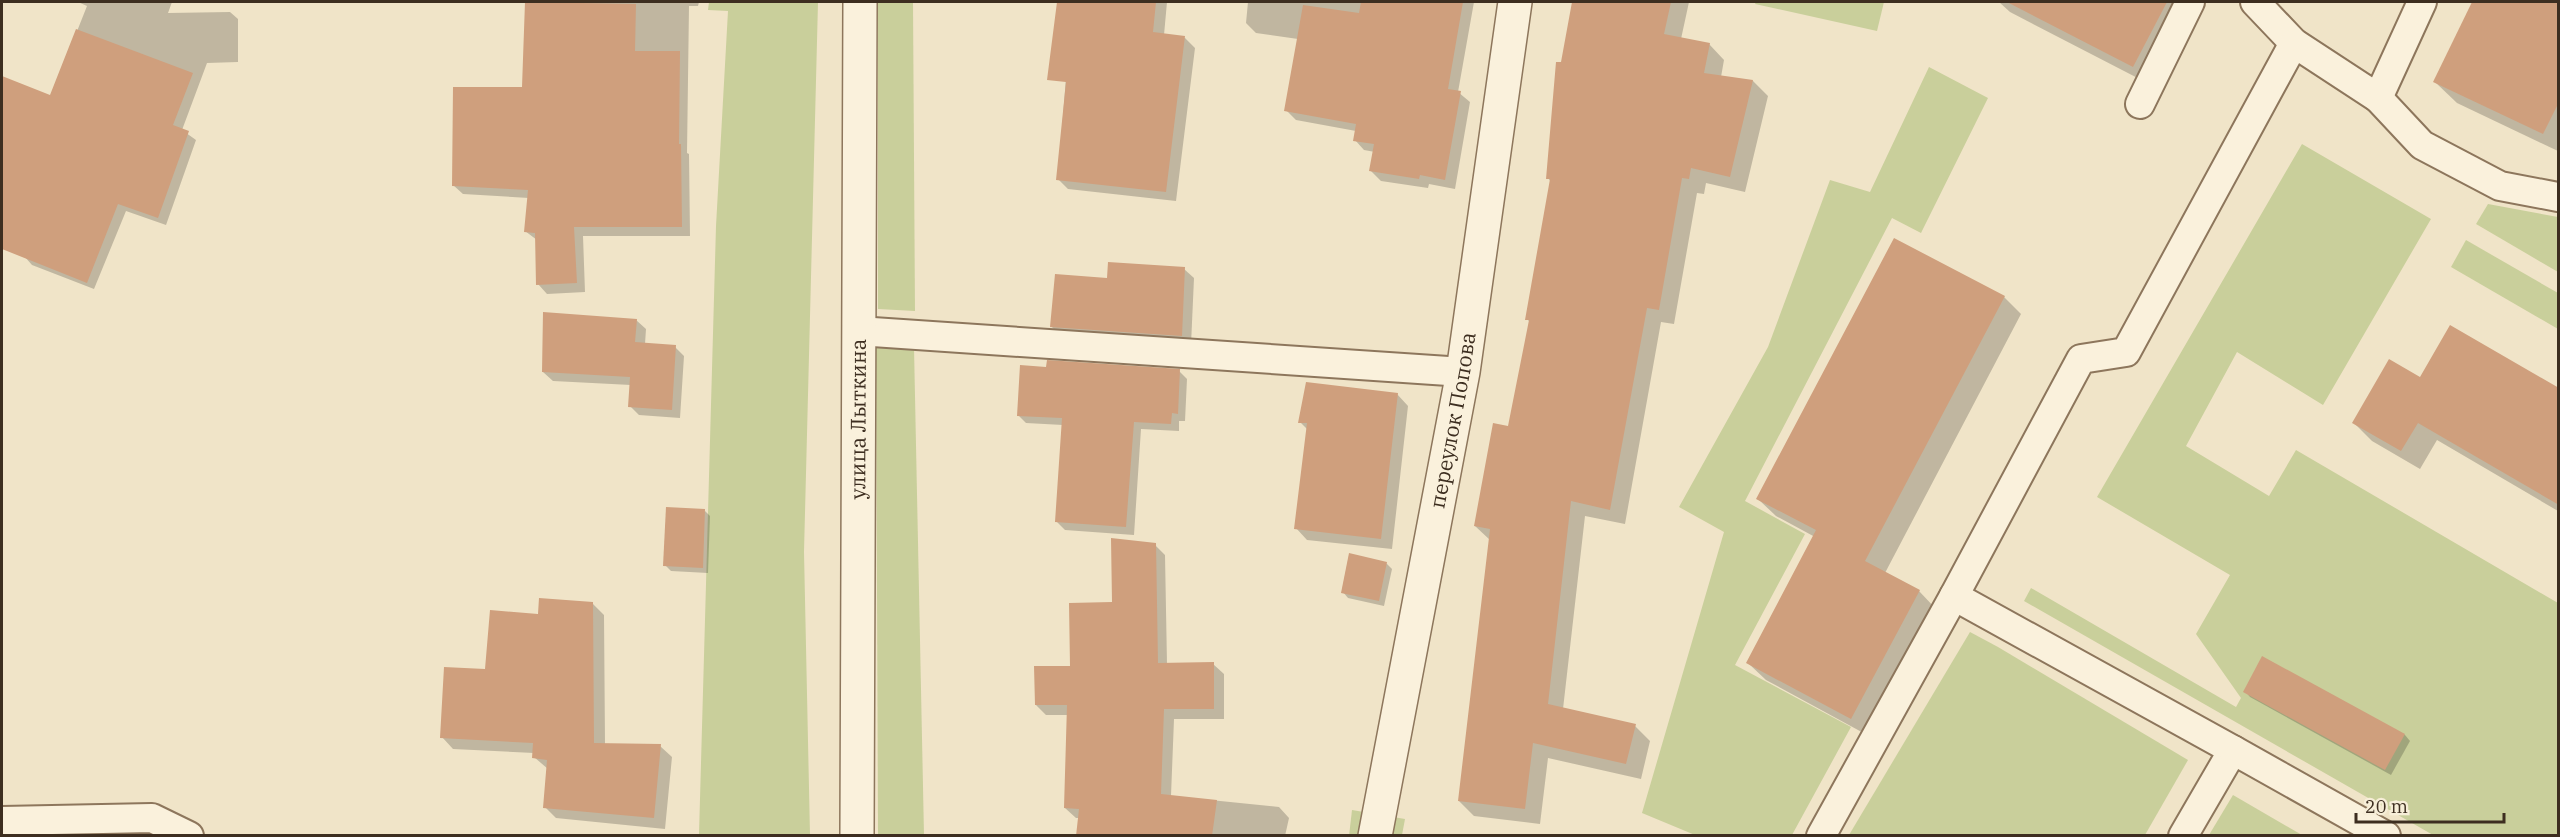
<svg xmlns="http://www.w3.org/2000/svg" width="2560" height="837" font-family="'IBM Plex Serif',serif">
	<rect width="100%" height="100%" fill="#f0e4c8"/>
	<g fill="#c9cf9b">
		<polygon points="709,2 818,2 804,552 810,835 699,835 716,226 728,11 708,10"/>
		<polygon points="878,2 913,2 915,311 878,309"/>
		<polygon points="1756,2 1884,2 1877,31 1755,4"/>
		<polygon points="1929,67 1988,98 1921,233 1892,218 1745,501 1805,534 1735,665 1851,727 1792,835 1695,835 1642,813 1724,532 1679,507 1768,347 1830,180 1870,192"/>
		<polygon points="2302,144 2431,219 2323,405 2237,352 2186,446 2269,496 2296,450 2558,603 2558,835 2433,835 2024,601 2031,588 2236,707 2241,698 2196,634 2230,575 2097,497"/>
		<polygon points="2488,204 2558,217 2558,272 2476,224"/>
		<polygon points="2466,240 2558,293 2558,329 2451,267"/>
		<polygon points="876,344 914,347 924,835 878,835"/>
		<polygon points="1970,632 1998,647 2188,760 2145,835 1849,835"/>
		<polygon points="2233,795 2302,835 2209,835"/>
		<polygon points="1352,810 1405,819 1402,835 1349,836"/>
	</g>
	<g fill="#0003">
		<polygon points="78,2 172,2 168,13 230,12 238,19 238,62 207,63 182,130 196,140 166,225 126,211 94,289 32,265 25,257 52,176 2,155 2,77 51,97 87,6"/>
		<polygon points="527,2 699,2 698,6 689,6 687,153 689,154 690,236 583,236 585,292 547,294 538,284 537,240 525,231 529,198 463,194 453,185 523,89"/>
		<polygon points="1072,2 1167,2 1164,35 1185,38 1195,48 1176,201 1068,189 1058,179"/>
		<polygon points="1248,2 1474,2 1458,92 1470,102 1455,189 1429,184 1428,188 1381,181 1371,171 1375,152 1364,150 1355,140 1356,131 1296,120 1286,110 1298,39 1256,33 1246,23"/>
		<polygon points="1574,2 1689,2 1681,39 1709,44 1724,60 1721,77 1753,81 1768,96 1745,192 1706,183 1704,194 1697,193 1674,324 1661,322 1625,524 1585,516 1563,709 1635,726 1650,741 1641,779 1548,758 1540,824 1474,816 1459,801 1490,540 1475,526 1510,427 1530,322 1527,319 1551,182 1548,178 1562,64"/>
		<polygon points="1999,2 2191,2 2155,87 2010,12"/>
		<polygon points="2474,2 2558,2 2558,151 2457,103 2435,82"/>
		<polygon points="1184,269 1194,278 1191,345 1061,337 1052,327 1108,280"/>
		<polygon points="2004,297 2021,314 1885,573 1919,591 1936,609 1869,736 1766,680 1748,663 1815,537 1776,516 1758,499"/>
		<polygon points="636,320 646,329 645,344 675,347 684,356 680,418 639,415 630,406 631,385 553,381 543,372"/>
		<polygon points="1179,371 1187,379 1185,421 1179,421 1179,431 1141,429 1134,535 1065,530 1057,522 1063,425 1026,423 1018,415"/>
		<polygon points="2420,379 2558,390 2558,511 2437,440 2420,469 2372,441 2354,423"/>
		<polygon points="1397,394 1408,406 1392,549 1307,540 1296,528 1308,430 1300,422"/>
		<polygon points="705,511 710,516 708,573 671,571 665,565"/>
		<polygon points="1155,545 1165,555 1167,664 1213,664 1224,674 1224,719 1174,719 1171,796 1279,807 1289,818 1285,836 1077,836 1079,818 1076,818 1065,808 1069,715 1046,715 1036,705 1072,668"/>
		<polygon points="1386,563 1392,569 1384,606 1348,598 1343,592"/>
		<polygon points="593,604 604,615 605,744 660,746 672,757 665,829 556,818 545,807 548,769 534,757 534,753 453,749 442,737 487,670 539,615"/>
		<polygon points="2263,658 2405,735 2410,741 2391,775 2250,697 2245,691"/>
	</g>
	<g fill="#cf9f7d">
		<polygon points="525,2 636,4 635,51 680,51 679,144 681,144 682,227 574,227 577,283 536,285 535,233 524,232 528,190 452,186 453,87 522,87"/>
		<polygon points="1057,2 1156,2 1153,32 1185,36 1166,192 1056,180 1066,82 1047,80"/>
		<polygon points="1361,2 1463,2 1448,89 1461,91 1445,180 1420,175 1419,179 1369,171 1374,144 1353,141 1356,124 1284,111 1303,5 1359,13"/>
		<polygon points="1572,2 1671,2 1664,34 1710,43 1704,73 1753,80 1730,177 1691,168 1689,179 1682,178 1659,310 1647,308 1610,510 1571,501 1548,704 1636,724 1626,764 1533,743 1525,809 1458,801 1490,529 1474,526 1493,423 1508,426 1529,320 1525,320 1550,179 1546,179 1556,62 1561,62"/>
		<polygon points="2007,2 2167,2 2133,67"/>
		<polygon points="2472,2 2559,2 2559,102 2543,134 2433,82"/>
		<polygon points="76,29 193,73 173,125 189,131 158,218 118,204 87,283 2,249 2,76 50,95"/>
		<polygon points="1894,238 2005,296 1865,561 1920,590 1851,719 1746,663 1816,530 1756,499"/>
		<polygon points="1108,262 1185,267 1182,336 1050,327 1055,274 1107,278"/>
		<polygon points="543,312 637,319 635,342 676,345 672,410 628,407 630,377 542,372"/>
		<polygon points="2450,325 2559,388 2559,505 2418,423 2401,451 2352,423 2389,359 2420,377"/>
		<polygon points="1047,360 1180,369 1178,414 1172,413 1171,424 1134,422 1126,527 1055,522 1062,418 1017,416 1020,365 1046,367"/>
		<polygon points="1306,382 1398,393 1381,539 1294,529 1307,423 1298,423"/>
		<polygon points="666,507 705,509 703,568 663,566"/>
		<polygon points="1111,538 1156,543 1158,663 1214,662 1214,709 1164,709 1161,794 1217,800 1212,836 1076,836 1079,809 1064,808 1067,705 1035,705 1034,666 1070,666 1069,603 1112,602"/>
		<polygon points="1349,553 1387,562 1379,601 1341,593"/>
		<polygon points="539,598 593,602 594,743 661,744 654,818 543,808 547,760 532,758 533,743 440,738 444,667 485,669 490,610 538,614"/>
		<polygon points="2262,656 2405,734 2385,770 2243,692"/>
	</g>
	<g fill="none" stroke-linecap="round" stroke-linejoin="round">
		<defs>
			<g id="lane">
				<polyline points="2255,2 2294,43 2378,98 2422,2"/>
				<polyline points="2378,98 2422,145 2500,186 2558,197"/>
				<polyline points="2140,104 2190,2"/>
				<polyline points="858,331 1463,372"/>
				<polyline points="1954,596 2233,750 2183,836"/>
				<polyline points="2233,750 2386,836"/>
				<polyline points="2,821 152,818 189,836"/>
				<polyline points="1821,836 1954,596 2081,359 2126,352 2294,43"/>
			</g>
			<g id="street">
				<path id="s1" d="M857 836 860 2"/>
				<path id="s2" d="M1375 836 1463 372 1515 2"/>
			</g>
		</defs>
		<use href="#lane" stroke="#8d765c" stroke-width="32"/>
		<use href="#street" stroke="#8d765c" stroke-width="36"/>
		<use href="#lane" stroke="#faf1dc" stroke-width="28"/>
		<use href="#street" stroke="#faf1dc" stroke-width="33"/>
	</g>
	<g text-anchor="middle" stroke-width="6" stroke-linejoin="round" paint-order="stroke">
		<g font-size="21" fill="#3d2e20" stroke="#f7eed8">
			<text dy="7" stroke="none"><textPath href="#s1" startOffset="417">улица Лыткина</textPath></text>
			<text dy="7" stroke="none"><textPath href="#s2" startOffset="423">переулок Попова</textPath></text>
		</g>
	</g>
	<rect width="2560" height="837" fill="none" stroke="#3d2e20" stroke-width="6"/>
	<path d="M2356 813v9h148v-9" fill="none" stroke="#3d2e20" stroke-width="3"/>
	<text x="2365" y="813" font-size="18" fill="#3d2e20" stroke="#f7eed8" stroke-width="4.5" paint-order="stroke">20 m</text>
</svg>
